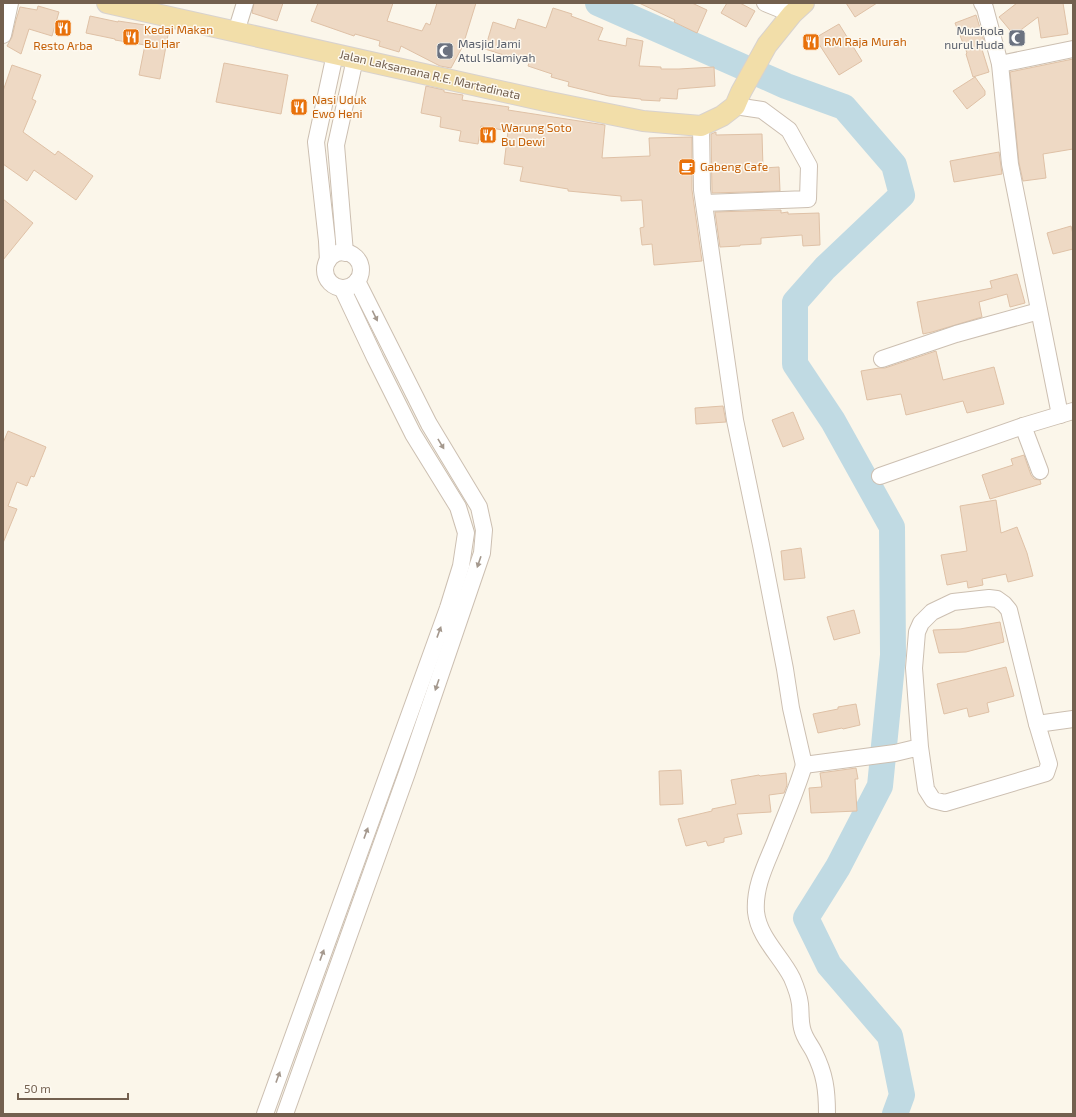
<svg xmlns="http://www.w3.org/2000/svg" width="1076" height="1117" font-family="'Exo 2',sans-serif">
	<rect width="100%" height="100%" fill="#fbf6ea"/>
	<g fill="none" stroke-linecap="round" stroke-linejoin="round">
		<polyline stroke="#c0dae3" stroke-width="26" points="598,3 786,86 844,107 894,165 902,195 825,268 795,302 795,364 833,421 892,527 893,655 880,786 838,867 806,918 829,965 890,1036 902,1095 895,1114"/>
	</g>
	<g fill="#eed9c4" stroke="#dfc1a6">
		<polygon points="254,3 283,3 277,21 252,13"/>
		<polygon points="318,3 393,3 387,21 422,31 426,23 430,25 437,3 476,3 464,42 465,42 451,68 440,66 401,46 399,52 379,46 380,41 355,34 354,36 311,21"/>
		<polygon points="639,3 692,3 707,10 697,33 674,22 675,20"/>
		<polygon points="727,3 740,3 755,11 746,27 721,13"/>
		<polygon points="846,3 877,3 855,17"/>
		<polygon points="1017,3 1063,3 1068,34 1041,38 1038,17 1014,35 999,17"/>
		<polygon points="38,6 59,12 52,36 29,29 21,54 7,46 12,37 16,20 20,7 37,10"/>
		<polygon points="553,8 572,14 571,16 603,28 598,40 626,46 627,38 643,41 639,66 661,67 661,69 679,69 714,67 715,86 678,89 677,99 660,98 660,101 641,100 641,99 609,96 568,86 569,82 551,77 552,74 528,66 529,63 485,49 493,22 515,29 518,19 546,28"/>
		<polygon points="976,15 984,41 980,43 989,72 973,77 966,54 967,53 955,23"/>
		<polygon points="90,16 118,22 118,21 145,25 144,30 168,35 160,79 139,75 145,45 115,40 115,39 86,33"/>
		<polygon points="839,24 862,61 839,75 815,38"/>
		<polygon points="1073,59 1073,149 1043,154 1046,178 1023,181 1019,163 1010,72"/>
		<polygon points="224,63 288,75 281,114 216,102"/>
		<polygon points="12,65 41,75 32,99 36,101 23,132 55,155 58,151 93,176 76,200 34,170 27,181 3,164 3,91"/>
		<polygon points="975,77 985,91 985,95 967,109 953,91"/>
		<polygon points="426,86 444,90 444,92 463,95 462,100 509,107 508,110 605,125 602,158 650,156 649,138 692,137 692,190 702,261 654,265 652,244 642,245 640,228 644,227 642,200 621,201 621,196 568,191 568,189 520,181 523,167 504,164 508,131 481,126 478,144 459,141 461,131 440,127 441,117 421,113"/>
		<polygon points="716,132 716,135 762,134 763,168 779,167 780,191 712,193 711,134"/>
		<polygon points="999,152 1002,174 954,182 950,161"/>
		<polygon points="3,199 33,223 3,260"/>
		<polygon points="781,210 781,213 788,212 788,214 819,213 820,245 803,246 802,235 761,238 761,244 740,245 740,246 720,247 715,212"/>
		<polygon points="1071,226 1073,234 1073,249 1053,254 1047,233"/>
		<polygon points="1017,274 1025,303 1010,307 1007,294 979,302 982,317 932,332 923,334 917,302 992,288 990,281"/>
		<polygon points="936,351 943,380 994,367 1004,404 967,413 963,401 906,415 901,394 867,400 861,371 879,368 885,368"/>
		<polygon points="723,406 726,422 696,424 695,408"/>
		<polygon points="793,412 804,439 783,447 772,420"/>
		<polygon points="8,431 46,447 34,477 31,476 27,486 17,482 8,506 17,509 3,543 3,443"/>
		<polygon points="1024,455 1031,475 1034,479 1040,480 1041,484 990,499 982,475 1013,465 1011,459"/>
		<polygon points="996,500 1001,533 1017,527 1027,553 1033,576 1008,582 1006,574 982,579 983,585 968,588 967,581 947,585 941,555 967,551 960,506"/>
		<polygon points="801,548 805,578 784,580 781,551"/>
		<polygon points="854,610 860,633 834,640 827,617"/>
		<polygon points="1000,622 1004,642 966,652 939,653 933,630 960,629"/>
		<polygon points="1006,667 1014,696 987,703 989,712 969,717 967,708 944,714 937,684"/>
		<polygon points="856,704 860,725 843,729 842,728 818,733 813,714 838,709 838,707"/>
		<polygon points="856,768 858,779 855,779 857,811 811,813 809,788 822,787 820,773"/>
		<polygon points="681,770 683,804 660,805 659,771"/>
		<polygon points="786,773 787,785 784,793 769,795 771,812 737,814 742,834 724,838 724,842 708,846 706,841 686,846 678,819 712,811 712,809 736,804 731,780 759,775 760,776"/>
	</g>
	<g fill="none" stroke-linecap="round" stroke-linejoin="round">
		<defs>
			<g id="minor">
				<polyline points="765,3 792,14"/>
				<polyline points="982,3 985,8 1000,64 1010,164 1060,415"/>
				<polyline points="236,32 245,3"/>
				<polyline points="3,35 10,3"/>
				<polyline points="1000,64 1073,49"/>
				<polyline points="701,126 702,190 714,274 735,420 761,545 785,669 791,708 804,765 895,753 920,747 926,789 933,800 945,803 1046,773 1049,764 1037,724 1009,610 1004,604 997,599 989,598 953,602 932,612 921,623 917,632 914,668 920,747"/>
				<polyline points="704,203 808,199 809,166 789,130 762,110 735,106"/>
				<circle cx="343" cy="270" r="18"/>
				<polyline points="345,253 336,145 355,59"/>
				<polyline points="328,261 327,241 316,142 335,54"/>
				<polyline points="882,359 956,334 1039,311"/>
				<polyline points="1023,426 1040,471"/>
				<polyline points="880,476 1023,426 1073,411"/>
				<polyline points="1037,724 1073,719"/>
				<path d="M804 765C796 792 785 816 775 842 766 864 754 887 756 912 759 938 781 956 792 978 795 985 799 996 800 1004 801 1012 800 1020 802 1028 804 1038 810 1044 814 1052 825 1074 827 1090 827 1114"/>
				<polyline points="265,1114 448,608 461,566 466,533 458,507 413,434 375,358 342,288"/>
				<polyline points="285,1114 407,773 482,553 484,530 479,507 429,424 357,281"/>
			</g>
			<polyline id="major" points="107,3 545,101 643,121 701,126 722,116 735,106 741,92 767,45 792,14 804,3"/>
		</defs>
		<use href="#minor" stroke="#ccbfb1" stroke-width="18"/>
		<use href="#major" stroke="#d8d2ce" stroke-width="22"/>
		<use href="#minor" stroke="#fff" stroke-width="16"/>
		<use href="#major" stroke="#f2dea9" stroke-width="20"/>
	</g>
	<defs><path id="oneway-solid" d="M-6-.8H1V-3.2L6.5 0L1 3.2V.8H-6Z"/></defs>
	<g fill="#a4988d">
		<use href="#oneway-solid" transform="translate(375 316) rotate(64)"/>
		<use href="#oneway-solid" transform="translate(441 444) rotate(59)"/>
		<use href="#oneway-solid" transform="translate(479 562) rotate(109)"/>
		<use href="#oneway-solid" transform="translate(439 632) rotate(-70)"/>
		<use href="#oneway-solid" transform="translate(437 685) rotate(109)"/>
		<use href="#oneway-solid" transform="translate(366 833) rotate(-70)"/>
		<use href="#oneway-solid" transform="translate(322 955) rotate(-70)"/>
		<use href="#oneway-solid" transform="translate(278 1077) rotate(-70)"/>
	</g>
	<defs>
		<symbol id="restaurant-square" viewBox="-11 -11 22 22"><rect x="-9" y="-9" width="18" height="18" rx="4" fill="#e8710a" stroke="#fdf9f0"/><path d="M-5-6h1v4h1v-4h1v4h1v-4h1v5L-1.5 .5V6h-2V.5L-5-1ZM5-6V6H3V1.5H1.5Q1.5-4 5-6Z" fill="#fff"/></symbol>
		<symbol id="mosque-square" viewBox="-11 -11 22 22"><rect x="-9" y="-9" width="18" height="18" rx="4" fill="#6b7280" stroke="#fdf9f0"/><path d="M3.5-4.9A6 6 0 1 0 3.5 4.9A5 5 0 1 1 3.5-4.9Z" fill="#fff"/></symbol>
		<symbol id="cafe-square" viewBox="-11 -11 22 22"><rect x="-9" y="-9" width="18" height="18" rx="4" fill="#e8710a" stroke="#fdf9f0"/><path d="M-5.5-4.5H6V0H3Q3 3.5 0 3.5H-2.5Q-5.5 3.5-5.5 0ZM3-3.2v2h1.7v-2ZM-6 4.5H4V6H-6Z" fill="#fff"/></symbol>
	</defs>
	<g fill-rule="evenodd">
		<use href="#restaurant-square" x="53" y="18" width="20" height="20"/>
		<use href="#restaurant-square" x="121" y="27" width="20" height="20"/>
		<use href="#mosque-square" x="1007" y="28" width="20" height="20"/>
		<use href="#restaurant-square" x="801" y="32" width="20" height="20"/>
		<use href="#mosque-square" x="435" y="41" width="20" height="20"/>
		<use href="#restaurant-square" x="289" y="97" width="20" height="20"/>
		<use href="#restaurant-square" x="478" y="125" width="20" height="20"/>
		<use href="#cafe-square" x="677" y="157" width="20" height="20"/>
	</g>
	<g text-anchor="middle" stroke-width="3" stroke-linejoin="round" paint-order="stroke">
		<g font-size="12" fill="#c56008" stroke="#fdf9f0" text-anchor="start">
			<text x="144" y="34">Kedai Makan<tspan x="144" dy="14">Bu Har</tspan></text>
			<text x="824" y="46">RM Raja Murah</text>
			<text x="63" y="50" text-anchor="middle">Resto Arba</text>
			<text x="312" y="104">Nasi Uduk<tspan x="312" dy="14">Ewo Heni</tspan></text>
			<text x="501" y="132">Warung Soto<tspan x="501" dy="14">Bu Dewi</tspan></text>
			<text x="700" y="171">Gabeng Cafe</text>
		</g>
		<g font-size="12" fill="#5b616d" stroke="#fdf9f0" text-anchor="end">
			<text x="1004" y="35">Mushola<tspan x="1004" dy="14">nurul Huda</tspan></text>
			<text x="458" y="48" text-anchor="start">Masjid Jami<tspan x="458" dy="14">Atul Islamiyah</tspan></text>
		</g>
		<g font-size="12" fill="#73604f" stroke="#fdf9f0">
			<text transform="translate(430 75) rotate(13)" y="4">Jalan Laksamana R.E. Martadinata</text>
		</g>
	</g>
	<rect width="1076" height="1117" fill="none" stroke="#73604f" stroke-width="8"/>
	<path d="M18 1093v6h110v-6" fill="none" stroke="#73604f" stroke-width="2"/>
	<text x="24" y="1093" font-size="12" fill="#73604f" stroke="#fdf9f0" stroke-width="3" paint-order="stroke">50 m</text>
</svg>
